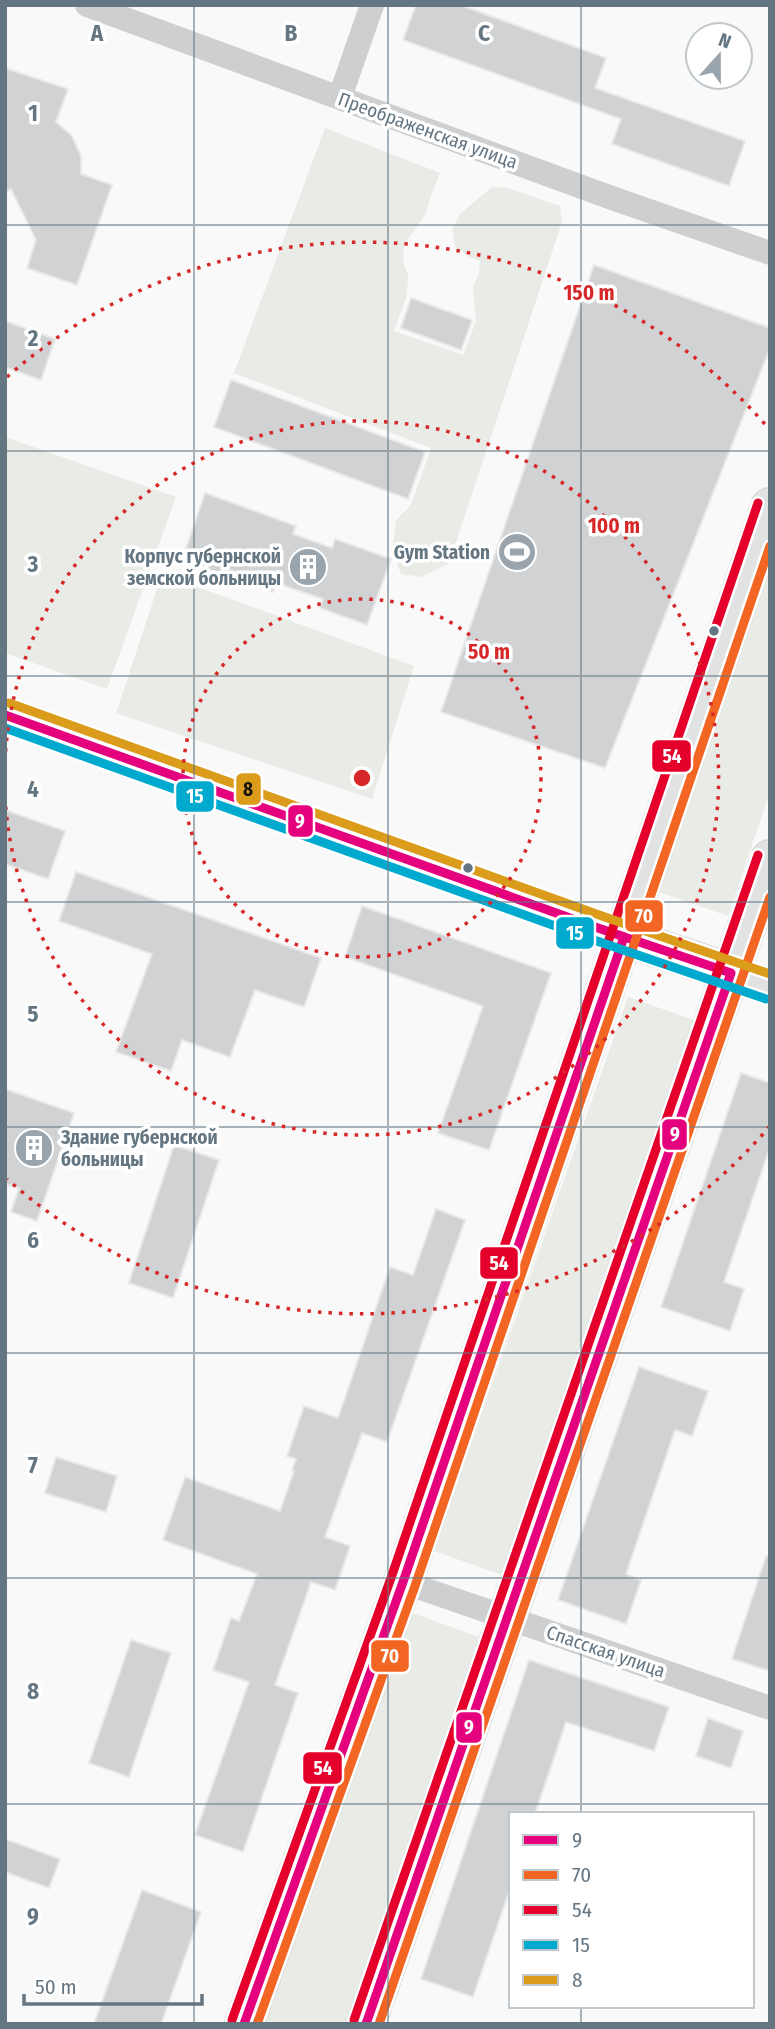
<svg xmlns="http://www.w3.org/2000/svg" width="775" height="2029" font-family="'Fira Sans Condensed',sans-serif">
	<rect width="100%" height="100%" fill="#f9f9f9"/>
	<g fill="#e8ebe6">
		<polygon points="325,128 440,173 432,193 425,215 404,245 403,262 408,275 407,295 394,331 463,355 476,321 473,286 479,274 480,261 469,257 455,246 452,229 460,214 492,187 508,188 560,206 562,222 449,563 422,577 401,574 392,550 396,520 411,505 431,448 234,373"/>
		<polygon points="5,437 176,497 107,689 5,653"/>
		<polygon points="770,568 770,792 728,916 659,892"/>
		<polygon points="162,574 414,666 372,799 116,713"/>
		<polygon points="628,997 697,1021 502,1575 434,1551"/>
		<polygon points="410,1612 487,1640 349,2024 262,2024"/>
	</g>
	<g fill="#d0d2d3" stroke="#e8e8e8" stroke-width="2">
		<polygon points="416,5 460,5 606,58 595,88 745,141 729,186 612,144 621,119 403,40"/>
		<polygon points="5,68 68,89 56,122 72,136 81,156 81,174 112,185 77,285 27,268 36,240 11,189 5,192"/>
		<polygon points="594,265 770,328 770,348 605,768 441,712"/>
		<polygon points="411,298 472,320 461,350 401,328"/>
		<polygon points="5,321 55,339 41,380 5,367"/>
		<polygon points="231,380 425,452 408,499 214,427"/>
		<polygon points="205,493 296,526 293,534 332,548 335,539 391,559 367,625 320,608 323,599 276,583 273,592 182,560"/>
		<polygon points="5,810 65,831 48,879 5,864"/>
		<polygon points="76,872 321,958 304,1007 255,990 230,1057 182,1040 171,1071 116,1052 152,954 59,921"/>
		<polygon points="362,906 551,973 489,1150 438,1133 483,1006 345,957"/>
		<polygon points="741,1073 770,1083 770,1147 724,1282 744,1289 730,1331 661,1307"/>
		<polygon points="5,1089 74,1113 37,1221 11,1212 19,1188 5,1184"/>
		<polygon points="174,1145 219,1160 173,1298 129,1283"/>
		<polygon points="436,1209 465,1220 387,1442 362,1433 325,1537 350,1546 335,1590 311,1582 275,1685 298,1693 243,1852 195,1835 249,1682 213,1670 231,1618 239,1621 257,1574 163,1540 185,1477 280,1511 294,1471 292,1470 296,1459 287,1456 304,1406 338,1418 390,1267 413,1275"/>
		<polygon points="639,1367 708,1391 692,1436 675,1430 626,1574 641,1580 626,1624 558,1600"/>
		<polygon points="56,1457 117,1476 106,1512 45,1493"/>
		<polygon points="766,1556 770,1557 770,1671 732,1659"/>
		<polygon points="131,1640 171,1653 129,1777 89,1763"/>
		<polygon points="529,1660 669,1707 654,1751 566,1722 535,1814 511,1814 511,1886 473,1997 421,1979"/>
		<polygon points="708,1718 743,1731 731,1768 696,1756"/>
		<polygon points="5,1839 60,1859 49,1888 5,1872"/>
		<polygon points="142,1890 201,1912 161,2024 94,2024"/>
	</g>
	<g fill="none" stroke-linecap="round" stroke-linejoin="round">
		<defs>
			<g id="secondary">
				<polyline points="5,715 624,937"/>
				<polyline points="731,973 770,987"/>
			</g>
			<g id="primary">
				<polyline points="624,937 731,973"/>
				<polyline points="244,2024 403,1582 770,507"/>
				<polyline points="366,2024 770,859"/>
			</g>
		</defs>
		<use href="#secondary" stroke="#d5d6d7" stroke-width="37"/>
		<use href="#primary" stroke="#d5d6d7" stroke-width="40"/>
		<g stroke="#cecfd0" stroke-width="24">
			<polyline points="87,5 609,197 770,253"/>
			<polyline points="340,97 372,5"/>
			<polyline points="403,1582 770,1708"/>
		</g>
		<use href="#secondary" stroke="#e1e2e2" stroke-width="35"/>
		<use href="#primary" stroke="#e1e2e2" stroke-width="38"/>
		<defs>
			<g id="bus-1">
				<polyline points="5,715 598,928 731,973 366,2024"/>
				<polyline points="244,2024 403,1582 624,937"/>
			</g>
			<g id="bus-2">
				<polyline points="257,2024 415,1586 770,546"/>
				<polyline points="379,2024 770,897"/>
			</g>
			<g id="bus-3">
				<polyline points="232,2020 391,1578 758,503"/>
				<polyline points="354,2020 758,855"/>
			</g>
			<polyline id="bus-4" points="5,728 594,940 766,999"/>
			<polyline id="bus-5" points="9,703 602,916 770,974"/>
		</defs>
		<use href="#bus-1" stroke="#fff" stroke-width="14"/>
		<use href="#bus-2" stroke="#fff" stroke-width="14"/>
		<use href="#bus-3" stroke="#fff" stroke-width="14"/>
		<use href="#bus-4" stroke="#fff" stroke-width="14"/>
		<use href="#bus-5" stroke="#fff" stroke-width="14"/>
		<use href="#bus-1" stroke="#e5007d" stroke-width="9"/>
		<use href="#bus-2" stroke="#f26522" stroke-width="9"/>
		<use href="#bus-3" stroke="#e4002b" stroke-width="9"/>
		<use href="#bus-4" stroke="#00a9ce" stroke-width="9"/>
		<use href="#bus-5" stroke="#da9c1a" stroke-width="9"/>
	</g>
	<path fill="none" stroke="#657683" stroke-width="2" stroke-opacity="0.55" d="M194 5V2024M388 5V2024M581 5V1814M5 225H770M5 451H770M5 676H770M5 902H770M5 1127H770M5 1353H770M5 1578H770M5 1804H770M581 2006V2024"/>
	<g fill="none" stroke="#d62828" stroke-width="3.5" stroke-dasharray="3.5 7">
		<circle cx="362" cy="778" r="179"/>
		<path d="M5 762A357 357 0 1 1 5 794"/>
		<path d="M770 1126A536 536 0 0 1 7 1179M7 377A536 536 0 0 1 770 430"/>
	</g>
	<defs>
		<symbol id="stadium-disc" viewBox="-11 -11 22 22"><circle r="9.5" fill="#99a4ac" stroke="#fff"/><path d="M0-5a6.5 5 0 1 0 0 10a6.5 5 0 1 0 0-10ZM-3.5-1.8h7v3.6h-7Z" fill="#fff"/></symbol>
		<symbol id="building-disc" viewBox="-11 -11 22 22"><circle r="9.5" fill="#99a4ac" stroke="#fff"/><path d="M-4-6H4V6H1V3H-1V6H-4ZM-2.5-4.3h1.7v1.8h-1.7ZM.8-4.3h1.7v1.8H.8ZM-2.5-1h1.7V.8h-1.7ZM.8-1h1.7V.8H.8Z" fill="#fff"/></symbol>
	</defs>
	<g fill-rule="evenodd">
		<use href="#stadium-disc" x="495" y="530" width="44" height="44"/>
		<use href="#building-disc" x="286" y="545" width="44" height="44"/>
		<use href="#building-disc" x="12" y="1126" width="44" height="44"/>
	</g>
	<g fill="#657683" stroke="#fff" stroke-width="2.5">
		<circle cx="714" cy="631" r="6"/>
		<circle cx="468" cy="868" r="6"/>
	</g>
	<g text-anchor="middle" stroke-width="7" stroke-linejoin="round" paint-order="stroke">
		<g font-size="19" fill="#657683" stroke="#fff">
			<text transform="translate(428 130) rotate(20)" y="7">Преображенская улица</text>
			<text transform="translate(606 1651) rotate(19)" y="7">Спасская улица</text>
		</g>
		<g font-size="19" font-weight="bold" fill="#657683" stroke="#fff" text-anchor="end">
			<text x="490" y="559">Gym Station</text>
			<text x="281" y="563">Корпус губернской<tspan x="281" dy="22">земской больницы</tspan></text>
			<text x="61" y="1144" text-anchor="start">Здание губернской<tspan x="61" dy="22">больницы</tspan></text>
		</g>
	</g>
	<g font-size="23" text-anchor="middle" font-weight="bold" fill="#657683" stroke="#fff" stroke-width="7" stroke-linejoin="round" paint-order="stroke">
		<text x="97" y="41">A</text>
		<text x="291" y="41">B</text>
		<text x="484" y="41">C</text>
		<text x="33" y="121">1</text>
		<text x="33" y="346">2</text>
		<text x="33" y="572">3</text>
		<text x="33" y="797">4</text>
		<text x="33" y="1022">5</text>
		<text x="33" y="1248">6</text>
		<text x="33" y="1473">7</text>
		<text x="33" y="1699">8</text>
		<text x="33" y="1924">9</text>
	</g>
	<circle cx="362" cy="778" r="10" fill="#d62828" stroke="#fff" stroke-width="3.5"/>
	<g font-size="21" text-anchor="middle" font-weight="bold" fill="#d62828" stroke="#fff" stroke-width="7" stroke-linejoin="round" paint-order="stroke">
		<text x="589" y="300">150 m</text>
		<text x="614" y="533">100 m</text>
		<text x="489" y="659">50 m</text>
	</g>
	<g stroke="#fff" stroke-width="2.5">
		<rect x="651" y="739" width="41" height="34" rx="7" fill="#e4002b"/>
		<rect x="235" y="772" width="27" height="34" rx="7" fill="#da9c1a"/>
		<rect x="175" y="780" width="40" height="33" rx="7" fill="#00a9ce"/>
		<rect x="287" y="804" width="27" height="34" rx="7" fill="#e5007d"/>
		<rect x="624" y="899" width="40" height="34" rx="7" fill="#f26522"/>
		<rect x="555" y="916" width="40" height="34" rx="7" fill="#00a9ce"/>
		<rect x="661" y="1118" width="27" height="33" rx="7" fill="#e5007d"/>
		<rect x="479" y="1246" width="40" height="34" rx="7" fill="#e4002b"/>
		<rect x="370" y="1639" width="40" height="34" rx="7" fill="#f26522"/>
		<rect x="455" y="1711" width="28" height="33" rx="7" fill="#e5007d"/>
		<rect x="302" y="1751" width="41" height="34" rx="7" fill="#e4002b"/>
	</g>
	<g font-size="19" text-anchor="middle" font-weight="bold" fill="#fff">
		<text x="672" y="763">54</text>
		<text x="195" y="803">15</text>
		<text x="300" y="828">9</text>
		<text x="644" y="923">70</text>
		<text x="575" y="940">15</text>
		<text x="675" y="1141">9</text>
		<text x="499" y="1270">54</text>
		<text x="390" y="1663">70</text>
		<text x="469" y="1734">9</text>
		<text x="323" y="1775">54</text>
	</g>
	<g font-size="19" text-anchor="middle" font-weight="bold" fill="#111">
		<text x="248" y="796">8</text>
	</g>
	<rect width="775" height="2029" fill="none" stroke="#657683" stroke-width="14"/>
	<rect x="509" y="1812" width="245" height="196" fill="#ffffff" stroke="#c1c8cd" stroke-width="2"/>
	<rect x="523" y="1835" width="35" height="10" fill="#e5007d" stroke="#c1c8cd" stroke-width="2"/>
	<text x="572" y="1847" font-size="21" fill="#657683">9</text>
	<rect x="523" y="1870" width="35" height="10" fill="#f26522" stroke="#c1c8cd" stroke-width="2"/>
	<text x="572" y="1882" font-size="21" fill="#657683">70</text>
	<rect x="523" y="1905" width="35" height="10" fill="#e4002b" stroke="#c1c8cd" stroke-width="2"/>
	<text x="572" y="1917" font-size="21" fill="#657683">54</text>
	<rect x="523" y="1940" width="35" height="10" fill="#00a9ce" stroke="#c1c8cd" stroke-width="2"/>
	<text x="572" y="1952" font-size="21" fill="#657683">15</text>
	<rect x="523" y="1975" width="35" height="10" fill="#da9c1a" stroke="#c1c8cd" stroke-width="2"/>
	<text x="572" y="1987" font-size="21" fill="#657683">8</text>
	<g transform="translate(719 56) rotate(21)"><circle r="33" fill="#ffffff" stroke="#c1c8cd" stroke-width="2"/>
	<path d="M0-5L12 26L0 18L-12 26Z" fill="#99a4ac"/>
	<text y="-10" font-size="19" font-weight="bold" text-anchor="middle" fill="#657683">N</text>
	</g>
	<path d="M24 1994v10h178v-10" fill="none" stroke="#657683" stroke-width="3.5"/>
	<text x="35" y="1994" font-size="21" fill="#657683" stroke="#ffffff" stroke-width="5" paint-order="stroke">50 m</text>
</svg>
